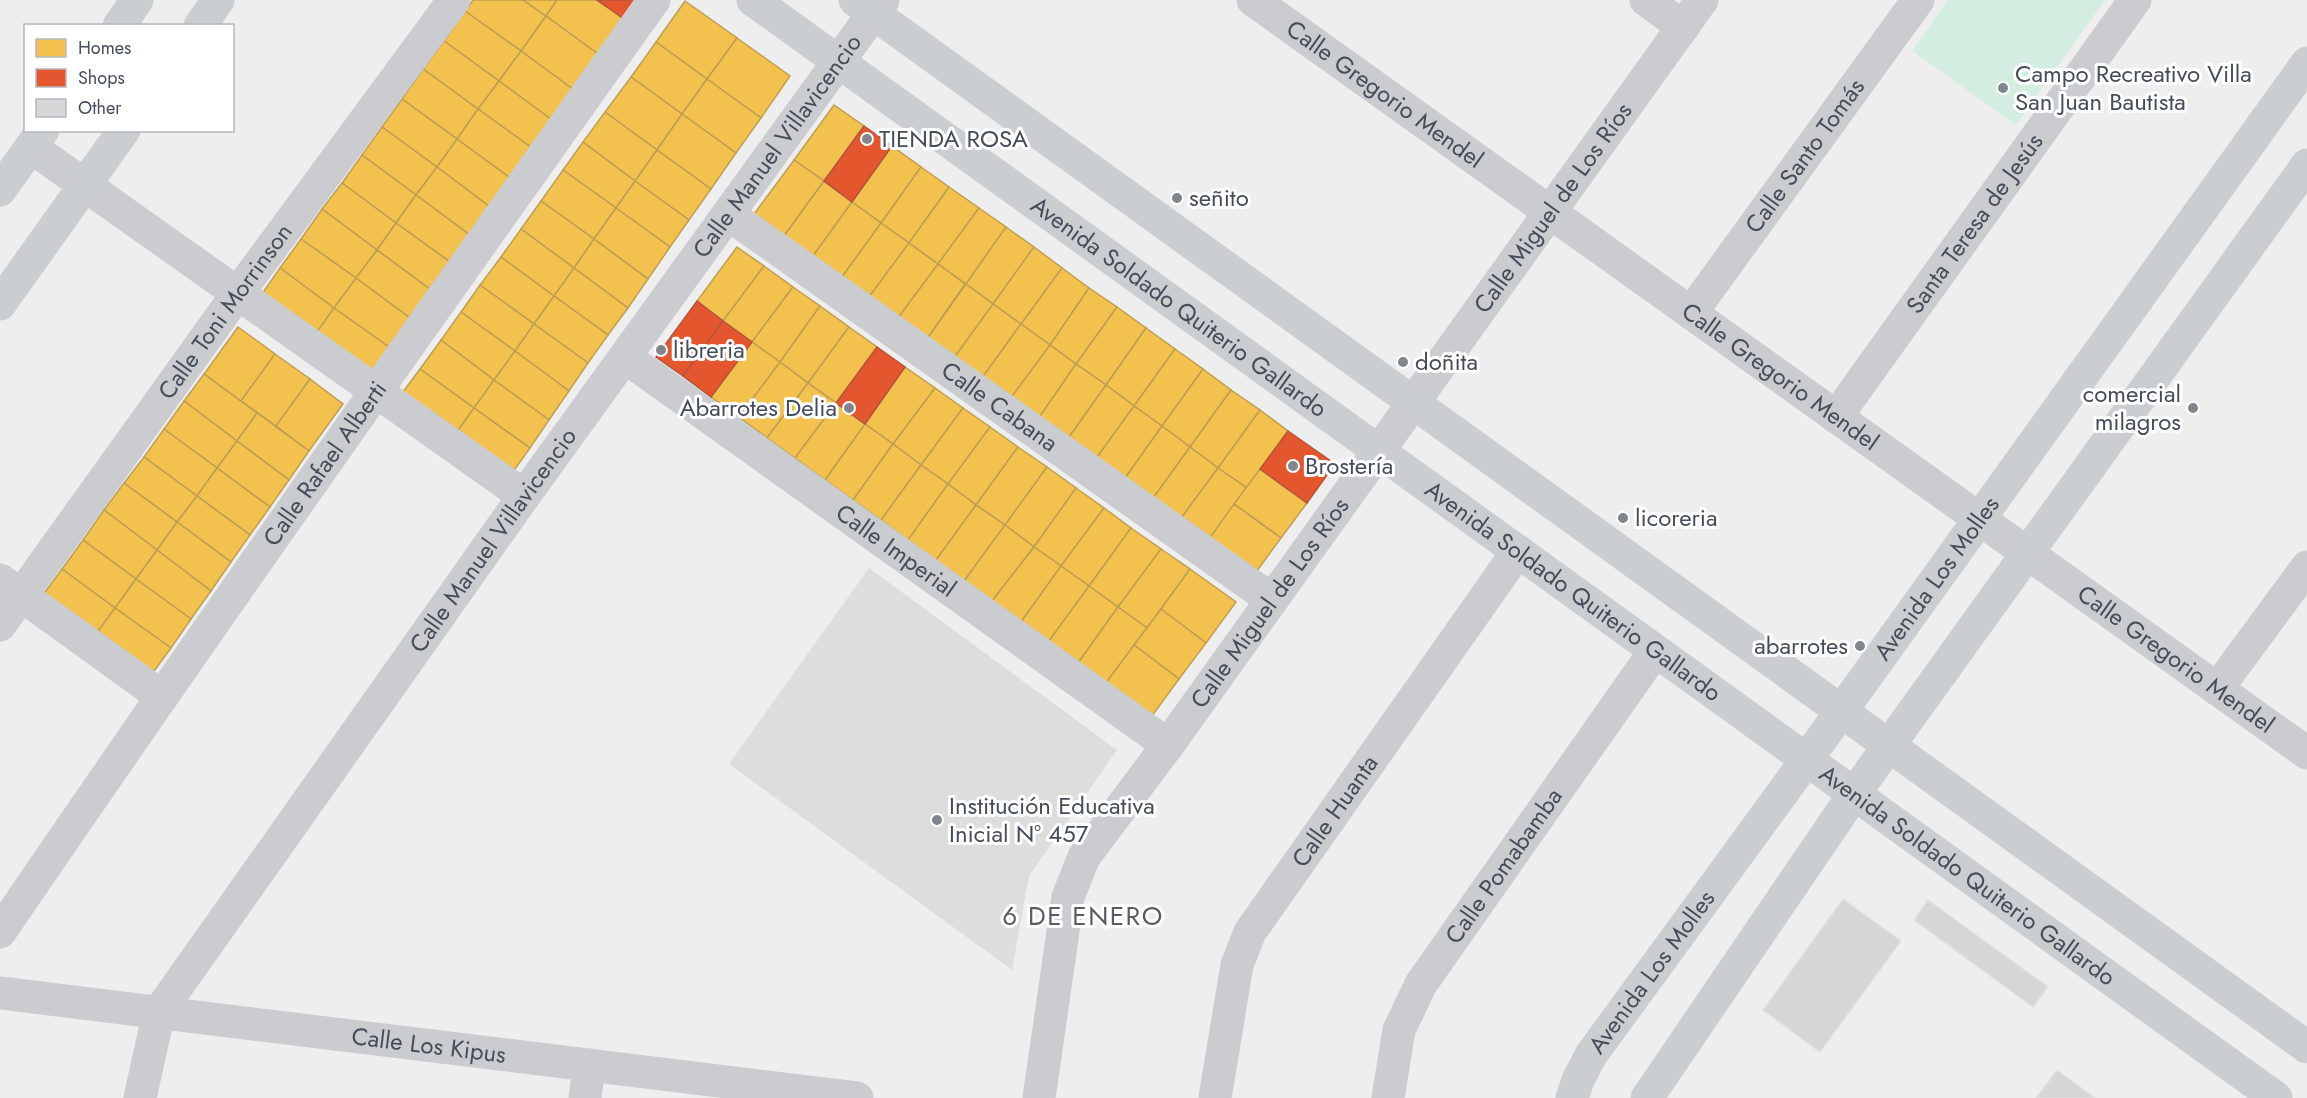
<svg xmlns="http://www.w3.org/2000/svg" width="2307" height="1098" font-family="Jost,sans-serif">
	<rect width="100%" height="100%" fill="#efeeee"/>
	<polygon fill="#ddddde" points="869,568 1117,750 1029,876 1012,970 729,764"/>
	<polygon fill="#d3ede1" points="1948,0 2105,0 2016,125 1912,51"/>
	<g fill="#f2c14e" stroke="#be9e52" stroke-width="1.5">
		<polygon points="473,0 523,0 546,16 521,51 465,11"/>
		<polygon points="523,0 557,0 546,16"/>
		<polygon points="557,0 597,0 624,19 598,54 546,16"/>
		<polygon points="685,1 737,38 707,79 656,42"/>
		<polygon points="465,11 521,51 499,81 444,41"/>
		<polygon points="546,16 598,54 574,90 521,51"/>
		<polygon points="737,38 790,76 761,118 707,79"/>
		<polygon points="444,41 499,81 478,109 423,69"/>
		<polygon points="656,42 707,79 682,114 631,77"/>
		<polygon points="521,51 574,90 552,120 499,81"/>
		<polygon points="423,69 478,109 457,139 402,99"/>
		<polygon points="631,77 682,114 657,150 605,112"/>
		<polygon points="707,79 761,118 736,153 682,114"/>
		<polygon points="499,81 552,120 532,148 478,109"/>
		<polygon points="402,99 457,139 437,167 382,127"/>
		<polygon points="834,105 864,126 824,181 794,160"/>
		<polygon points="478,109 532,148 510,178 457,139"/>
		<polygon points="605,112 657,150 635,181 583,142"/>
		<polygon points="682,114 736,153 711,189 657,150"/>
		<polygon points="382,127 437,167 416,195 362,155"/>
		<polygon points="457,139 510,178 490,207 437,167"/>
		<polygon points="583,142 635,181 616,208 563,170"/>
		<polygon points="892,146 921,167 881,223 852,202"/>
		<polygon points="657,150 711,189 689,220 635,181"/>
		<polygon points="362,155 416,195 396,223 342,183"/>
		<polygon points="794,160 824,181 784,236 754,214"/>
		<polygon points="437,167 490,207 470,235 416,195"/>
		<polygon points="921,167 949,187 909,243 881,223"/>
		<polygon points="563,170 616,208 594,239 541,201"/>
		<polygon points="635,181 689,220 670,247 616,208"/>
		<polygon points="824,181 852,202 813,256 784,236"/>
		<polygon points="342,183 396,223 377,250 322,209"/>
		<polygon points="949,187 979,208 938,264 909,243"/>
		<polygon points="416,195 470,235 450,262 396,223"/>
		<polygon points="541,201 594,239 574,268 521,229"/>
		<polygon points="852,202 881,223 842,277 813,256"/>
		<polygon points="616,208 670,247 648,279 594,239"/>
		<polygon points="979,208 1006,227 966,284 938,264"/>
		<polygon points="322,209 377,250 356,278 301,239"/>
		<polygon points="396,223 450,262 431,290 377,250"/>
		<polygon points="881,223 909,243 869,297 842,277"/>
		<polygon points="1006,227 1034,247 993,304 966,284"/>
		<polygon points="521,229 574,268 554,296 501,257"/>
		<polygon points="301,239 356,278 334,308 280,268"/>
		<polygon points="594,239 648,279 628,308 574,268"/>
		<polygon points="909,243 938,264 898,318 869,297"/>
		<polygon points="737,247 764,266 723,321 697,301"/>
		<polygon points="1034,247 1062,268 1021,324 993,304"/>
		<polygon points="377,250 431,290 410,318 356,278"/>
		<polygon points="501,257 554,296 534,324 480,285"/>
		<polygon points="938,264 965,284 927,339 898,318"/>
		<polygon points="764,266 793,287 752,342 723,321"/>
		<polygon points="280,268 334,308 314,336 259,298"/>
		<polygon points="574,268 628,308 608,335 554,296"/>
		<polygon points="1062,268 1089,288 1050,345 1021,324"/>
		<polygon points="356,278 410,318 389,347 334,308"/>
		<polygon points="966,284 993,304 954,358 927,339"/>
		<polygon points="480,285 534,324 515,351 461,312"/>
		<polygon points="793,287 820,306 780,362 752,342"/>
		<polygon points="1089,288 1117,307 1076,364 1050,345"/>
		<polygon points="554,296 608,335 588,363 534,324"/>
		<polygon points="993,304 1021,324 982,378 954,358"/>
		<polygon points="820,306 849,327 808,383 780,362"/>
		<polygon points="1117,307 1146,328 1106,385 1076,364"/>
		<polygon points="334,308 389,347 369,376 314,336"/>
		<polygon points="461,312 515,351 494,380 441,340"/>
		<polygon points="534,324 588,363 569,391 515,351"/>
		<polygon points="1021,324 1050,345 1010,399 982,378"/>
		<polygon points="238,327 275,354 241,401 204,374"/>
		<polygon points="849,327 877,347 836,403 808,383"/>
		<polygon points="1146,328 1175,349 1134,406 1106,385"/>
		<polygon points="441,340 494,380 474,408 420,369"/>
		<polygon points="752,342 780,362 739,417 711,397"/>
		<polygon points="1050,345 1076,364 1038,419 1010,399"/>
		<polygon points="1175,349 1203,369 1162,426 1134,406"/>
		<polygon points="515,351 569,391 549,420 494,380"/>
		<polygon points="275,354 310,379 276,426 241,401"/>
		<polygon points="780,362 808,383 767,438 739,417"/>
		<polygon points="1076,364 1106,385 1067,440 1038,419"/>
		<polygon points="905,367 935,388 893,444 865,424"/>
		<polygon points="420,369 474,408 454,436 399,397"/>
		<polygon points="1203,369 1231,390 1190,447 1162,426"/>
		<polygon points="204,374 257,413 237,441 184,401"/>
		<polygon points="310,379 343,404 309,451 276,426"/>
		<polygon points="494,380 549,420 530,448 474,408"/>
		<polygon points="808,383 836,403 795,458 767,438"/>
		<polygon points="1106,385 1134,406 1095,460 1067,440"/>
		<polygon points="935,388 963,408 921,465 893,444"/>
		<polygon points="1231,390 1260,410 1218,468 1190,447"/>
		<polygon points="184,401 237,441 217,468 164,429"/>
		<polygon points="836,403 865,424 825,480 795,458"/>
		<polygon points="1134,406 1162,426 1123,481 1095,460"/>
		<polygon points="474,408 530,448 510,476 454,436"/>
		<polygon points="963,408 990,427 948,484 921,465"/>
		<polygon points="1260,410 1288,431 1247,488 1218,468"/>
		<polygon points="257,413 309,451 289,480 237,441"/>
		<polygon points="865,424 893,444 853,500 825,480"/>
		<polygon points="1162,426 1190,447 1151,501 1123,481"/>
		<polygon points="990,427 1018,447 976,505 948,484"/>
		<polygon points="164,429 217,468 197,496 144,457"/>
		<polygon points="237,441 289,480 270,507 217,468"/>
		<polygon points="893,444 921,465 881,520 853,500"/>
		<polygon points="1018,447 1047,467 1005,525 976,505"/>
		<polygon points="1190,447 1218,468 1179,521 1151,501"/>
		<polygon points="144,457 197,496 177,522 124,483"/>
		<polygon points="921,465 948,484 908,540 881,520"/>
		<polygon points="1047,467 1076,488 1034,547 1005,525"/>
		<polygon points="217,468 270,507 250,535 197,496"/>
		<polygon points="1218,468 1247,488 1207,542 1179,521"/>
		<polygon points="1260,469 1307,503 1281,538 1234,504"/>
		<polygon points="124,483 177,522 157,550 104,510"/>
		<polygon points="948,484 976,505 936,560 908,540"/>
		<polygon points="1076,488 1104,508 1061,566 1034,547"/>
		<polygon points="197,496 250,535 231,562 177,522"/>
		<polygon points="1234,504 1281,538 1254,575 1207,542"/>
		<polygon points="976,505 1005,525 964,581 936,560"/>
		<polygon points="1104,508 1131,528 1089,586 1061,566"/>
		<polygon points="104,510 157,550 136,579 83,540"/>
		<polygon points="177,522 231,562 211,591 157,550"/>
		<polygon points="1005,525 1034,547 992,601 964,581"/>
		<polygon points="1131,528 1161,549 1118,607 1089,586"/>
		<polygon points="83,540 136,579 115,608 62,569"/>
		<polygon points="1034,547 1061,566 1021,622 992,601"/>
		<polygon points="1161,549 1190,569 1147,628 1118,607"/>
		<polygon points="157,550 211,591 191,619 136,579"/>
		<polygon points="1061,566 1089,586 1049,641 1021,622"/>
		<polygon points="62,569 115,608 93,638 40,599"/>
		<polygon points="1190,569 1236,602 1206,643 1161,609"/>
		<polygon points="136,579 191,619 171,648 115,608"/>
		<polygon points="1089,586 1118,607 1078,663 1049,641"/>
		<polygon points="1118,607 1147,628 1106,683 1078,663"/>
		<polygon points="115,608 171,648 149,678 93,638"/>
		<polygon points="1161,609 1206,643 1179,679 1134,645"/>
		<polygon points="1134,645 1179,679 1152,716 1106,683"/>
	</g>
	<g fill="#e4572e" stroke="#b5543b" stroke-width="1.5">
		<polygon points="597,0 638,0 624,19"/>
		<polygon points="864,126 892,146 852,202 824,181"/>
		<polygon points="697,301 723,321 683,376 656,357"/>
		<polygon points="723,321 752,342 711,397 683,376"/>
		<polygon points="877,347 905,367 865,424 836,403"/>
		<polygon points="1288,431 1335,464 1307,503 1260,469"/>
	</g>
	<g fill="#d6d6d9" stroke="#e0e0e1" stroke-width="1.5">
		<polygon points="1843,899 1901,941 1820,1052 1763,1010"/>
		<polygon points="1928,900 2048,987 2033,1007 1914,920"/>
		<polygon points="2057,1070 2095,1098 2036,1098"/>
	</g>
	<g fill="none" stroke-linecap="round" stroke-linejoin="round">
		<g stroke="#cacccf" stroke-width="33">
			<path id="s1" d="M1253 0 2307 753"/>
			<polyline points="1646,0 1683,27"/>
			<polyline points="31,147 524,496"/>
			<path id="s2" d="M728 214 1272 600"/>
			<path id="s3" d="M1691 313 1918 0"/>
			<path id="s4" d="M625 357 1168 745"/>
			<path id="s5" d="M1836 417 2135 0"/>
			<polyline points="0,580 161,696"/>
			<path id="s6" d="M0 625 238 293 454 0"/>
			<polyline points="2217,689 2307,567"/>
			<path id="s7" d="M0 932C214 618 434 309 654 0"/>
			<path id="s8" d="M0 993 857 1098"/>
			<path id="s9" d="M140 1098 159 1012 524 496 883 0"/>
			<polyline points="585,1098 589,1065"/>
			<path id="s10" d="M1039 1098 1068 897 1084 857 1168 745 1702 0"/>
			<path id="s11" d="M1215 1098 1237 965 1250 932 1518 551"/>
			<path id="s12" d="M1388 1098 1399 1030 1421 984 1655 651"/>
		</g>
		<g stroke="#cbced1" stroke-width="33">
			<path id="s13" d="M753 0 2276 1098"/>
			<polyline points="855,0 2307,1047"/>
			<polyline points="119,26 137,0"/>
			<polyline points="200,26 218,0"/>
			<polyline points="0,190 43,130"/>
			<polyline points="0,304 124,130"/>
			<path id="s14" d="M1572 1098 1578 1080 1591 1055 1789 784 2307 63"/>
			<polyline points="1647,1098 1854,794 2307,165"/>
		</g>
	</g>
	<g fill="#81858e" stroke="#fff" stroke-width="2">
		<circle cx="2003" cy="88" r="6"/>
		<circle cx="867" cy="139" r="6"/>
		<circle cx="1177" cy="198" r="6"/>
		<circle cx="661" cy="350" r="6"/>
		<circle cx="1403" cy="362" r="6"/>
		<circle cx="849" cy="408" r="6"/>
		<circle cx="2193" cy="408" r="6"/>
		<circle cx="1293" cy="466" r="6"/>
		<circle cx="1623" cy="518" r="6"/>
		<circle cx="1860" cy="646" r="6"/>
		<circle cx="937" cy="820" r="6"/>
	</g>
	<g text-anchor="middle" stroke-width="6" stroke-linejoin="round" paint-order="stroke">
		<g font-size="24" fill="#464d5a" stroke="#fff" text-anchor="start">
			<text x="2015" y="82">Campo Recreativo Villa<tspan x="2015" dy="28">San Juan Bautista</tspan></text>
			<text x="879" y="147">TIENDA ROSA</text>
			<text x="1189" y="206">señito</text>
			<text x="673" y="358">libreria</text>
			<text x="1415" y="370">doñita</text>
			<text x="2181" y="402" text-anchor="end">comercial<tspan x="2181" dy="28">milagros</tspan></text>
			<text x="837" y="416" text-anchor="end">Abarrotes Delia</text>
			<text x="1305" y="474">Brostería</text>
			<text x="1635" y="526">licoreria</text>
			<text x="1848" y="654" text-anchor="end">abarrotes</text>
			<text x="949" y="814">Institución Educativa<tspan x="949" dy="28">Inicial Nº 457</tspan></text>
		</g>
		<g font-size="24" fill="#464d5a" stroke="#fff">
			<text dy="8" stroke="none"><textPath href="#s1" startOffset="162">Calle Gregorio Mendel</textPath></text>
			<text dy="8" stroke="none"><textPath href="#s9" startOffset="1152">Calle Manuel Villavicencio</textPath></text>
			<text dy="8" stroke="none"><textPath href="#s3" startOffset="194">Calle Santo Tomás</textPath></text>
			<text dy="8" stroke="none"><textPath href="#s10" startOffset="1047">Calle Miguel de Los Ríos</textPath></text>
			<text dy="8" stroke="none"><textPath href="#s5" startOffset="238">Santa Teresa de Jesús</textPath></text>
			<text dy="8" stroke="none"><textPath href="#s13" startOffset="525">Avenida Soldado Quiterio Gallardo</textPath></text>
			<text dy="8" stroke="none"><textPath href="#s6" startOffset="386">Calle Toni Morrinson</textPath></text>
			<text dy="8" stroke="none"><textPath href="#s1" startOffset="648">Calle Gregorio Mendel</textPath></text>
			<text dy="8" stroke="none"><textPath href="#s2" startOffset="333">Calle Cabana</textPath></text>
			<text dy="8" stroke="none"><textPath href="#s7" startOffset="570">Calle Rafael Alberti</textPath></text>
			<text dy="8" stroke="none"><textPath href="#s9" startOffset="666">Calle Manuel Villavicencio</textPath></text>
			<text dy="8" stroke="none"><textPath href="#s4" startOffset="333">Calle Imperial</textPath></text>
			<text dy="8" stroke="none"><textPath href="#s14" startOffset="636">Avenida Los Molles</textPath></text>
			<text dy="8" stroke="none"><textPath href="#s13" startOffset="1011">Avenida Soldado Quiterio Gallardo</textPath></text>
			<text dy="8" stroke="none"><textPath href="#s10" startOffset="561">Calle Miguel de Los Ríos</textPath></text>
			<text dy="8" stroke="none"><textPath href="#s1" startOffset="1134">Calle Gregorio Mendel</textPath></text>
			<text dy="8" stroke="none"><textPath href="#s11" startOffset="318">Calle Huanta</textPath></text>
			<text dy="8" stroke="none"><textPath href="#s12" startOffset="264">Calle Pomabamba</textPath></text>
			<text dy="8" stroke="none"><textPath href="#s13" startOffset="1497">Avenida Soldado Quiterio Gallardo</textPath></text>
			<text dy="8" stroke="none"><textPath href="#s14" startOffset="150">Avenida Los Molles</textPath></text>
			<text dy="8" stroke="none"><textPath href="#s8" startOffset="432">Calle Los Kipus</textPath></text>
		</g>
		<g font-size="26" letter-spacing="1.5" fill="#5a5c62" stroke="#fff">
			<text x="1083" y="925">6 DE ENERO</text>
		</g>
	</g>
	<rect x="24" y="24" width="210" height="108" fill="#ffffff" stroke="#b5b8bd" stroke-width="1.5"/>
	<rect x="36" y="39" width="30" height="18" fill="#f2c14e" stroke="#b5b8bd" stroke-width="1.5"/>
	<text x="78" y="54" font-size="18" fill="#464d5a">Homes</text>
	<rect x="36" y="69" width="30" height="18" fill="#e4572e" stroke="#b5b8bd" stroke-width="1.5"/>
	<text x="78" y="84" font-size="18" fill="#464d5a">Shops</text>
	<rect x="36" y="99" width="30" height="18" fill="#d6d6d9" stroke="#b5b8bd" stroke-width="1.5"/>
	<text x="78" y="114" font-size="18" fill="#464d5a">Other</text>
</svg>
